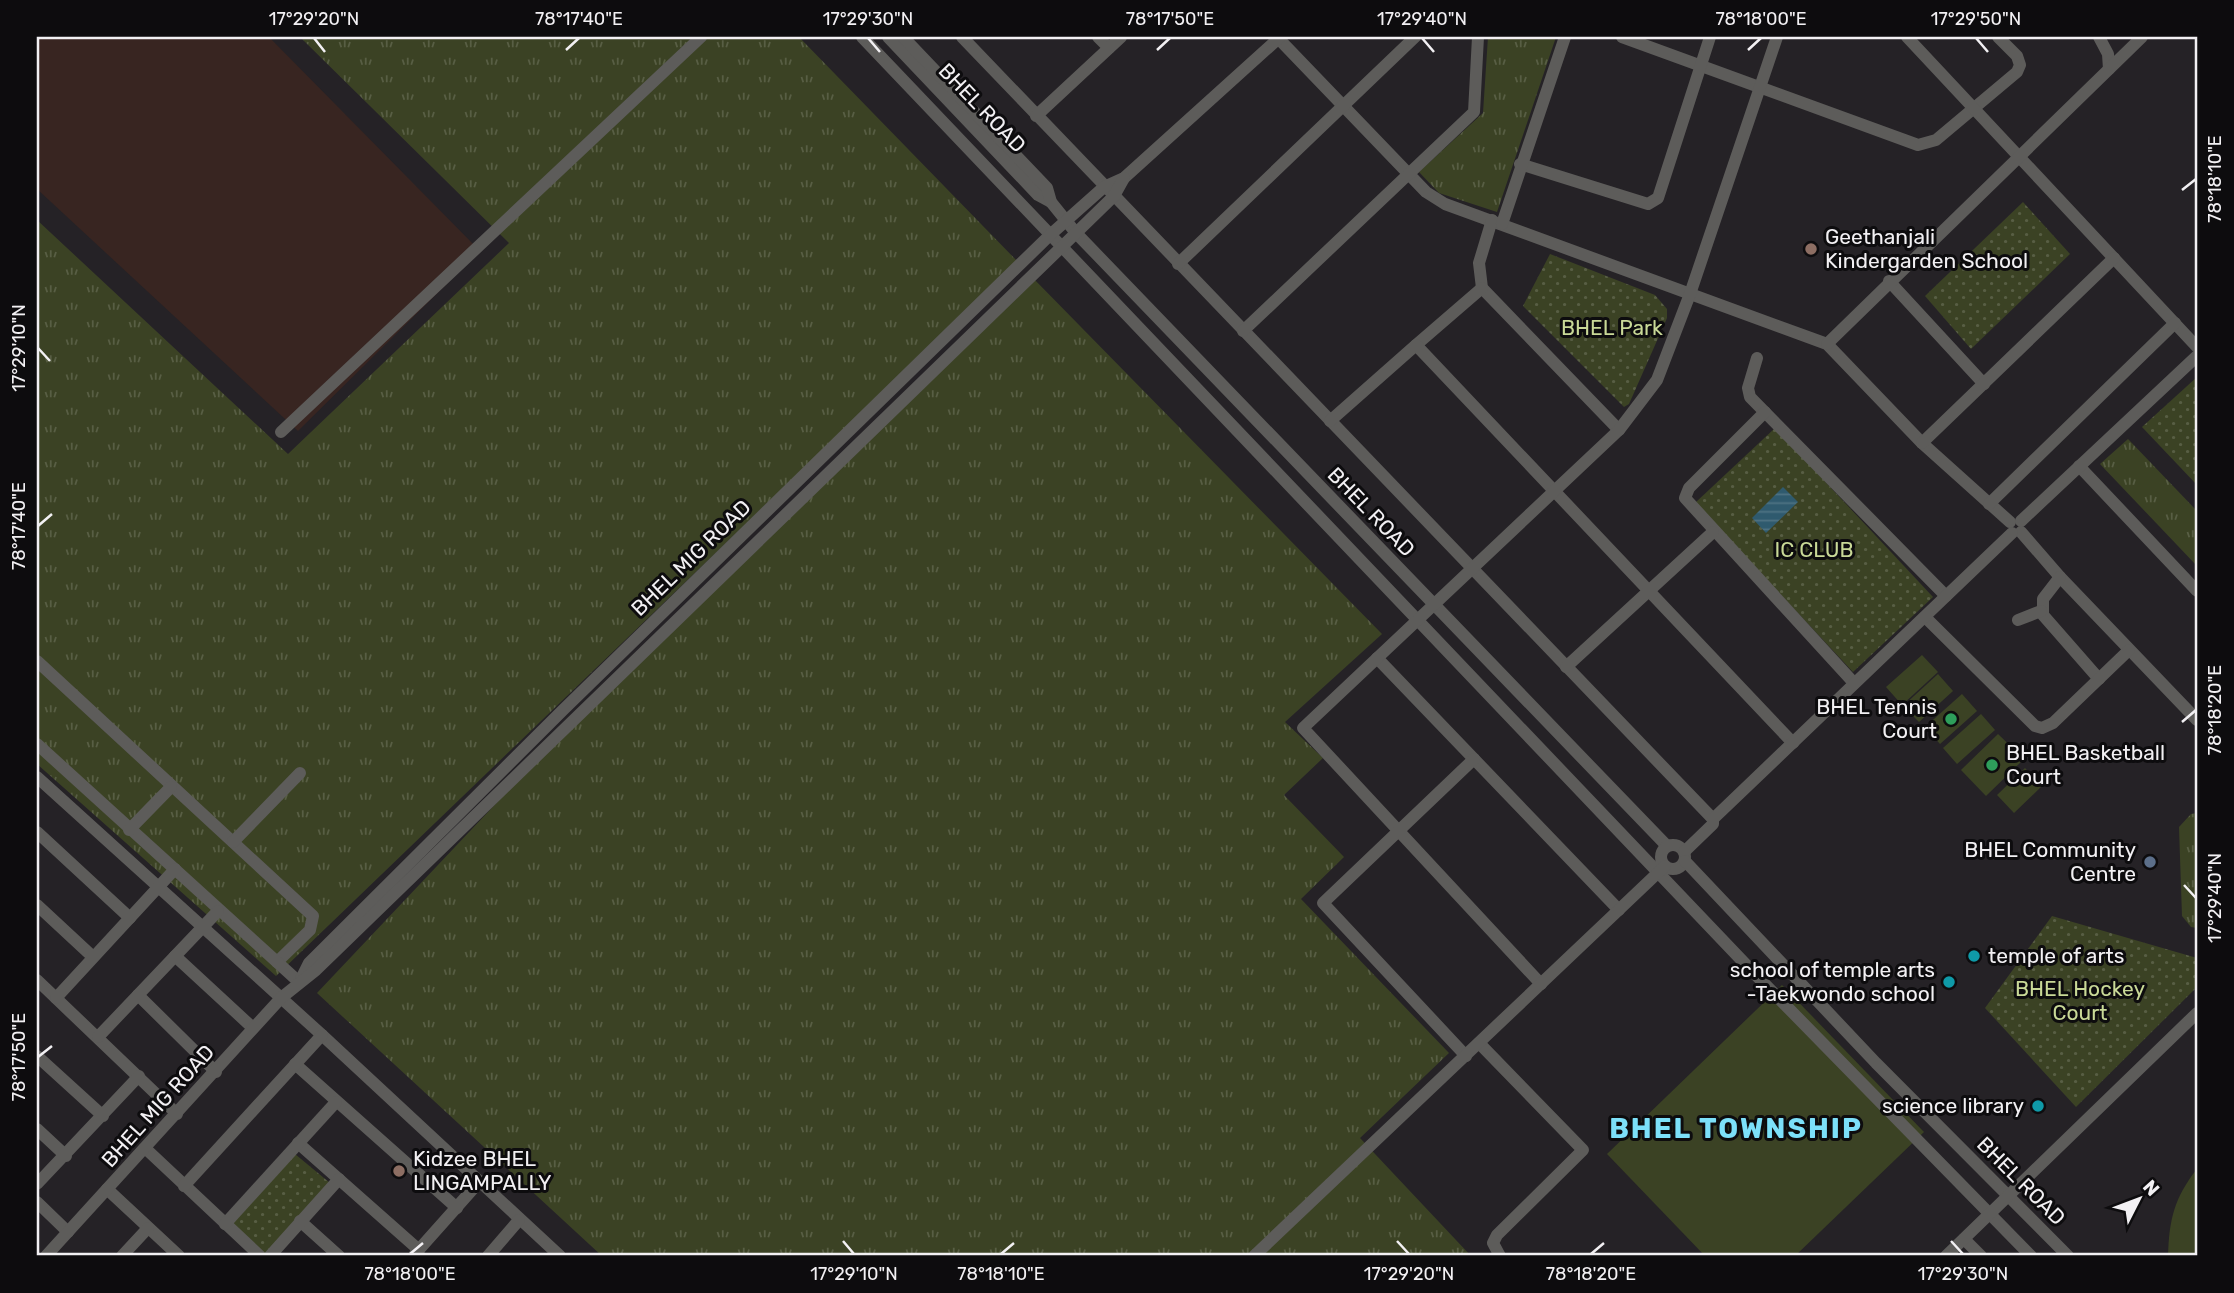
<svg xmlns="http://www.w3.org/2000/svg" width="2234" height="1293" font-family="Rubik,sans-serif">
	<defs>
		<pattern id="grass-tufts" width="24" height="20" patternUnits="userSpaceOnUse" patternTransform="scale(1.75)"><rect width="24" height="20" fill="#3b4224"/><path d="M3 7l-1-3M5 7V3M7 7l1-3M15 17l-1-3M17 17v-4M19 17l1-3" fill="none" stroke="#585e44"/></pattern>
		<pattern id="park-dots" width="8" height="8" patternUnits="userSpaceOnUse" patternTransform="scale(1.75)"><rect width="8" height="8" fill="#3b4224"/><path d="M2 2h.1M6 6h.1" fill="none" stroke="#585e44" stroke-width="1.8" stroke-linecap="round"/></pattern>
		<pattern id="water-rules" width="6" height="5" patternUnits="userSpaceOnUse" patternTransform="scale(1.75)"><rect width="6" height="5" fill="#2f5a6e"/><path d="M0 2.5h6" fill="none" stroke="#4e7283"/></pattern>
	</defs>
	<rect width="100%" height="100%" fill="#252226"/>
	<polygon fill="#382521" points="37,37 269,37 480,251 298,431 37,189"/>
	<g fill="url(#grass-tufts)">
		<polygon points="300,37 799,37 1018,262 276,976 37,764 37,220 288,454 509,243"/>
		<polygon points="1488,37 1556,37 1497,212 1439,193 1419,172 1483,113"/>
		<polygon points="1030,275 1382,634 1285,722 1323,758 1284,795 1344,857 1301,899 1449,1053 1360,1138 1471,1256 602,1256 317,993 574,721"/>
		<polygon points="2128,439 2197,511 2197,566 2100,464"/>
		<polygon points="2197,813 2197,928 2191,927 2182,916 2179,827 2191,814"/>
	</g>
	<g fill="url(#park-dots)">
		<polygon points="2023,202 2070,254 1971,349 1925,296"/>
		<polygon points="1550,254 1655,295 1667,309 1667,318 1629,404 1624,407 1523,306"/>
		<polygon points="2197,377 2197,485 2142,427"/>
		<polygon points="1775,428 1933,597 1853,672 1695,503"/>
		<polygon points="2052,916 2197,958 2197,987 2076,1107 1985,1008"/>
		<polygon points="295,1154 330,1183 266,1255 232,1224"/>
	</g>
	<g fill="#3b4224">
		<polygon points="1922,655 1938,672 1902,705 1886,687"/>
		<polygon points="1938,674 1953,691 1919,722 1903,706"/>
		<polygon points="1962,694 1977,711 1940,744 1925,727"/>
		<polygon points="1981,714 1995,730 1957,764 1943,748"/>
		<polygon points="1998,734 2024,759 1986,796 1961,770"/>
		<polygon points="2025,768 2042,786 2014,813 1997,795"/>
		<polygon points="1782,985 1924,1132 1795,1256 1705,1256 1607,1154"/>
		<path d="M2197 1169V1256H2168C2169 1220 2174 1198 2197 1169Z"/>
	</g>
	<polygon fill="url(#water-rules)" points="1783,487 1798,502 1766,533 1752,518"/>
	<g fill="none" stroke-linecap="round" stroke-linejoin="round">
		<g stroke="#5d5c5a" stroke-width="12">
			<polyline points="862,37 1752,971 2031,1256"/>
			<polyline points="888,37 1038,195 1051,202"/>
			<polyline points="903,37 1047,188 1051,202 1076,233 1667,846"/>
			<polyline points="962,37 1713,819"/>
			<polyline points="1098,37 1109,48"/>
			<polyline points="1277,37 1426,192 1445,204 1827,344 1922,443 2010,522"/>
			<polyline points="1622,37 1918,145 1936,140 2017,72 2020,65 2017,56 1998,37"/>
			<polyline points="1907,37 2197,347"/>
			<polyline points="2099,37 2108,54 2109,69"/>
			<polyline points="1036,116 1121,37"/>
			<polyline points="1520,164 1648,204 1658,198 1710,37"/>
			<polyline points="1492,220 1479,263 1482,288 1619,430"/>
			<polyline points="1502,224 1565,37"/>
			<polyline points="1178,264 1415,37"/>
			<polyline points="1889,281 1984,384"/>
			<polyline points="1243,331 1474,112 1478,37"/>
			<polyline points="1827,344 2142,37"/>
			<polyline points="1416,345 1482,288"/>
			<polyline points="1757,358 1748,388 1750,397 1946,596"/>
			<polyline points="1765,412 1689,488 1685,498 1854,683"/>
			<polyline points="1330,421 1416,345 1793,743"/>
			<polyline points="281,432 701,37"/>
			<polyline points="1922,443 2114,258"/>
			<polyline points="2079,466 2197,591"/>
			<polyline points="1989,504 2175,323"/>
			<polyline points="2021,521 2197,356"/>
			<polyline points="2021,532 2060,577 2197,720"/>
			<polyline points="2060,577 2043,599 2043,615 2099,679"/>
			<polyline points="1925,617 2035,726 2042,728 2053,723 2129,650"/>
			<polyline points="2018,620 2041,611"/>
			<polyline points="1377,658 1619,910"/>
			<polyline points="37,661 313,916 310,930 277,962"/>
			<polyline points="1566,667 1713,532"/>
			<polyline points="37,744 299,982"/>
			<polyline points="37,777 322,1035 560,1256"/>
			<polyline points="129,830 171,787"/>
			<polyline points="37,832 130,918"/>
			<polyline points="233,842 300,773"/>
			<circle cx="1673" cy="857" r="12"/>
			<polyline points="1684,852 1713,824 1713,819 2012,533"/>
			<polyline points="1685,861 1876,1063 2068,1256"/>
			<polyline points="37,905 93,957"/>
			<polyline points="175,956 253,1028"/>
			<polyline points="301,979 309,963 563,710 1050,235 1104,187 1124,178 1280,37"/>
			<polyline points="37,980 177,1114"/>
			<polyline points="1541,984 1303,728 1619,430 1657,380 1690,294 1777,37"/>
			<polyline points="138,995 216,1072"/>
			<polyline points="56,998 175,869"/>
			<polyline points="98,1037 218,911"/>
			<polyline points="1479,1043 1583,1150 1497,1235 1493,1243 1500,1256"/>
			<polyline points="37,1056 103,1116"/>
			<polyline points="1466,1056 1323,903 1474,759"/>
			<polyline points="295,1064 457,1208"/>
			<polyline points="37,1129 66,1156"/>
			<polyline points="298,1143 419,1250"/>
			<polyline points="145,1148 260,1256"/>
			<polyline points="37,1184 139,1076"/>
			<polyline points="184,1186 322,1035"/>
			<polyline points="107,1189 179,1256"/>
			<polyline points="37,1202 68,1232"/>
			<polyline points="300,1221 339,1256"/>
			<polyline points="225,1224 336,1102"/>
			<polyline points="1964,1239 1981,1256"/>
			<polyline points="415,1254 480,1181"/>
			<polyline points="46,1256 281,998 316,970 1076,233 1114,196 1124,178"/>
			<polyline points="122,1256 148,1228"/>
			<polyline points="270,1256 339,1179"/>
			<polyline points="488,1256 519,1220"/>
			<polyline points="1254,1256 1665,866"/>
			<polyline points="1946,1256 2197,1013"/>
		</g>
	</g>
	<path fill="none" stroke="#f2f0f3" stroke-width="2.5" d="M314 38 325 52M868 38 880 52M1422 38 1434 52M1976 38 1988 52M566 50 579 38M1157 50 1170 38M1748 50 1761 38M2182 190 2196 179M38 348 50 361M38 526 52 514M2182 722 2196 710M2184 885 2196 898M38 1057 52 1046M843 1241 854 1254M1397 1241 1409 1254M1951 1241 1963 1254M410 1254 423 1243M1001 1254 1014 1243M1591 1254 1604 1243"/>
	<g fill="#8d6e63" stroke="#0d0c0e" stroke-width="2.5">
		<circle cx="1811" cy="249" r="7"/>
		<circle cx="399" cy="1171" r="7"/>
	</g>
	<g fill="#2e9e5b" stroke="#0d0c0e" stroke-width="2.5">
		<circle cx="1951" cy="719" r="7"/>
		<circle cx="1992" cy="765" r="7"/>
	</g>
	<circle fill="#5c6f8a" stroke="#0d0c0e" stroke-width="2.5" cx="2150" cy="862" r="7"/>
	<g fill="#0f9aa8" stroke="#0d0c0e" stroke-width="2.5">
		<circle cx="1974" cy="956" r="7"/>
		<circle cx="1949" cy="982" r="7"/>
		<circle cx="2038" cy="1106" r="7"/>
	</g>
	<g text-anchor="middle" stroke-width="6" stroke-linejoin="round" paint-order="stroke">
		<g font-size="21" fill="#f2f0f3" stroke="#0d0c0e">
			<text transform="translate(982 108) rotate(46)" y="7">BHEL ROAD</text>
			<text transform="translate(1371 512) rotate(46)" y="7">BHEL ROAD</text>
			<text transform="translate(691 558) rotate(-44)" y="7">BHEL MIG ROAD</text>
			<text transform="translate(158 1106) rotate(-48)" y="7">BHEL MIG ROAD</text>
			<text transform="translate(2021 1181) rotate(45)" y="7">BHEL ROAD</text>
		</g>
		<g font-size="21" fill="#f2f0f3" stroke="#0d0c0e" text-anchor="start">
			<text x="1825" y="244">Geethanjali<tspan x="1825" dy="24">Kindergarden School</tspan></text>
			<text x="1937" y="714" text-anchor="end">BHEL Tennis<tspan x="1937" dy="24">Court</tspan></text>
			<text x="2006" y="760">BHEL Basketball<tspan x="2006" dy="24">Court</tspan></text>
			<text x="2136" y="857" text-anchor="end">BHEL Community<tspan x="2136" dy="24">Centre</tspan></text>
			<text x="1988" y="963">temple of arts</text>
			<text x="1935" y="977" text-anchor="end">school of temple arts<tspan x="1935" dy="24">-Taekwondo school</tspan></text>
			<text x="2024" y="1113" text-anchor="end">science library</text>
			<text x="413" y="1166">Kidzee BHEL<tspan x="413" dy="24">LINGAMPALLY</tspan></text>
		</g>
		<g font-size="21" fill="#c9d997" stroke="#0d0c0e">
			<text x="1612" y="335">BHEL Park</text>
			<text x="1814" y="557">IC CLUB</text>
			<text x="2080" y="996">BHEL Hockey<tspan x="2080" dy="24">Court</tspan></text>
		</g>
		<g font-size="28" font-weight="bold" letter-spacing="2" fill="#7ce0f9" stroke="#0d0c0e">
			<text x="1736" y="1138">BHEL TOWNSHIP</text>
		</g>
	</g>
	<rect width="2234" height="1293" fill="none" stroke="#0d0c0e" stroke-width="77"/>
	<g transform="translate(2139 1199) rotate(48)" stroke="#0d0c0e" stroke-width="5" paint-order="stroke">
	<path d="M0-5L12 26L0 18L-12 26Z" fill="#f2f0f3"/>
	<text y="-10" font-size="19" font-weight="bold" text-anchor="middle" fill="#f2f0f3">N</text>
	</g>
	<rect x="38" y="38" width="2158" height="1216" fill="none" stroke="#f2f0f3" stroke-width="2.5"/>
	<g font-size="18" text-anchor="middle" fill="#f2f0f3">
		<text x="314" y="25">17°29'20"N</text>
		<text x="579" y="25">78°17'40"E</text>
		<text x="868" y="25">17°29'30"N</text>
		<text x="1170" y="25">78°17'50"E</text>
		<text x="1422" y="25">17°29'40"N</text>
		<text x="1761" y="25">78°18'00"E</text>
		<text x="1976" y="25">17°29'50"N</text>
		<text transform="translate(2215 179) rotate(-90)" y="6">78°18'10"E</text>
		<text transform="translate(19 348) rotate(-90)" y="6">17°29'10"N</text>
		<text transform="translate(19 526) rotate(-90)" y="6">78°17'40"E</text>
		<text transform="translate(2215 710) rotate(-90)" y="6">78°18'20"E</text>
		<text transform="translate(2215 898) rotate(-90)" y="6">17°29'40"N</text>
		<text transform="translate(19 1057) rotate(-90)" y="6">78°17'50"E</text>
		<text x="410" y="1280">78°18'00"E</text>
		<text x="854" y="1280">17°29'10"N</text>
		<text x="1001" y="1280">78°18'10"E</text>
		<text x="1409" y="1280">17°29'20"N</text>
		<text x="1591" y="1280">78°18'20"E</text>
		<text x="1963" y="1280">17°29'30"N</text>
	</g>
</svg>
